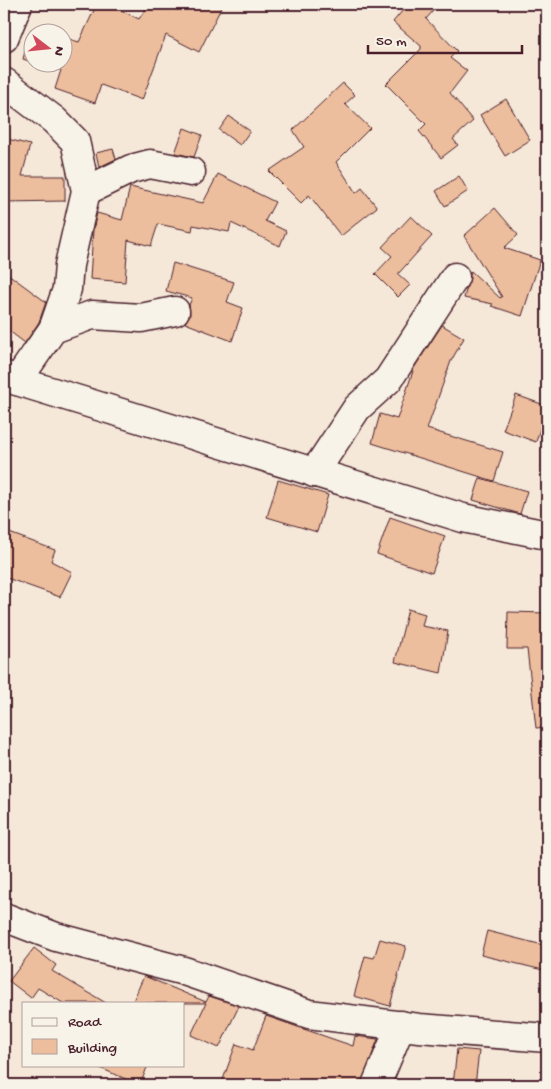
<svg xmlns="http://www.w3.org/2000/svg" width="551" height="1089" font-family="'Gochi Hand',sans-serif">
	<rect width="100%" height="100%" fill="#f5e8d9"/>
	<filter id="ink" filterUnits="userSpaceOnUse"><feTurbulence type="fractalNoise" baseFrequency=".02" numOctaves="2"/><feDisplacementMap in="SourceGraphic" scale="10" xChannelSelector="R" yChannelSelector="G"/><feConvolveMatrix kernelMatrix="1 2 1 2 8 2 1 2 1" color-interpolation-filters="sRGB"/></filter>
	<g filter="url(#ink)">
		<g fill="#edbe9d" stroke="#4a1f2b">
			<polygon points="97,4 108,4 139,19 149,4 223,4 199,52 166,35 142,100 101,85 95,103 55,89 61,70 35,62 62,62 62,37 79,42"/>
			<polygon points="408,4 439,4 426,19 457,51 450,58 467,71 450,93 473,121 453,139 458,145 441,158 419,131 426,124 386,84 421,49 421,46 393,22"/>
			<polygon points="31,29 44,32 32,32 32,62 23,59"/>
			<polygon points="343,83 355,95 345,104 370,128 336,162 356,193 362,188 377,207 341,236 309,195 301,203 269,171 304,147 293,130"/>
			<polygon points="506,99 530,140 505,156 480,115"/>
			<polygon points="229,116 250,131 240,145 219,130"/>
			<polygon points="184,128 202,135 194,157 175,153"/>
			<polygon points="4,138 30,145 22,176 65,176 65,201 4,202"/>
			<polygon points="113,149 116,159 99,167 96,153"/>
			<polygon points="218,174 275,202 265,221 286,231 280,246 231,223 229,232 193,225 192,231 158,224 151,246 128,240 125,282 90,279 93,230 97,213 122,220 130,187 203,203"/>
			<polygon points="459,176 468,191 445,206 436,191"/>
			<polygon points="495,208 518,235 504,248 540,260 522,316 491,306 493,304 464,298 471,271 500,298 502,297 464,236"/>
			<polygon points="411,216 432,236 398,274 410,285 398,297 375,274 392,256 382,247"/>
			<polygon points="173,263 234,282 227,302 243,308 232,341 185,323 190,315 189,305 192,298 166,291"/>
			<polygon points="4,271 46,302 39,322 25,343 4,327"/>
			<polygon points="442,325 464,338 451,361 427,429 503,452 494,481 372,443 380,414 397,419 414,368"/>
			<polygon points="516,395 547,406 536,442 503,430"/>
			<polygon points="480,478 527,491 520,514 473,500"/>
			<polygon points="278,480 328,495 317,532 267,517"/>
			<polygon points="390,517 445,536 432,573 377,554"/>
			<polygon points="4,531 55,550 51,561 72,572 60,597 4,577"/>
			<polygon points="408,609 425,614 422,626 448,631 441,673 395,662"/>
			<polygon points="508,612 547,613 547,727 536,728 527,649 507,649"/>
			<polygon points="487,931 547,946 547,971 481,955"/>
			<polygon points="380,939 406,946 390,1006 354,996 365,956 374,958"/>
			<polygon points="34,948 56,965 52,971 106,1003 63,1003 38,988 31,998 9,981"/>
			<polygon points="144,976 206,1002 209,996 239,1006 219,1048 191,1035 206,1003 132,1003"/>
			<polygon points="266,1016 353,1046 355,1036 378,1039 361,1085 221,1085 236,1044 253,1050"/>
			<polygon points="457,1049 479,1051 475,1085 453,1085"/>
			<polygon points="93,1065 148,1065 140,1085"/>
		</g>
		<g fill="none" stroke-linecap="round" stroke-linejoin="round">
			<defs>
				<g id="minor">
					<polyline points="4,38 18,4"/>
					<polyline points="4,82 54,120 75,141 86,191 69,265 67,289 53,329 17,381"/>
					<polyline points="86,191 131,169 150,164 191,172"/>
					<polyline points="53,329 92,315 141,318 175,311"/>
					<polyline points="4,375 17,381 463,518 547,535"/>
					<polyline points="314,473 357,408 388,380 455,277"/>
					<polyline points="4,917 56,937 184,971 309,1014 419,1028 547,1038"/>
					<polyline points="376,1085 401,1025"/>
				</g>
			</defs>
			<use href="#minor" stroke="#4a1f2b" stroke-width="31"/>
			<use href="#minor" stroke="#f7f3e8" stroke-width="28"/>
		</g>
	</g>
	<rect width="551" height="1089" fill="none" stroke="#f7f3e8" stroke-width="20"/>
	<rect x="10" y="10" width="531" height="1069" fill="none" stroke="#4a1f2b" stroke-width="2" filter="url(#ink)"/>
	<rect x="22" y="1002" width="162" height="65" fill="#f7f3e8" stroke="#b29e9c"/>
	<rect x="32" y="1018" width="25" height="8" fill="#f7f3e8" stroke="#b29e9c"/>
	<text x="68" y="1026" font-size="15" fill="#4a1f2b">Road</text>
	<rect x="32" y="1039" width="25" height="15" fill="#edbe9d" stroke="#b29e9c"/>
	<text x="68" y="1052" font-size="15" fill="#4a1f2b">Building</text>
	<g transform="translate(48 48) rotate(106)"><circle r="24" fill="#f7f3e8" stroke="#b29e9c"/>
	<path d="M0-4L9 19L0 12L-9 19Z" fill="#d1495b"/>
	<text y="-8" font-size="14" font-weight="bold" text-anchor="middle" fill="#4a1f2b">N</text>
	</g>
	<path d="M368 45v8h154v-8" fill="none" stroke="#4a1f2b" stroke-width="2.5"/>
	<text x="376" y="45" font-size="15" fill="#4a1f2b" stroke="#f7f3e8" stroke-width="4" paint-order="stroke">50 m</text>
</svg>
